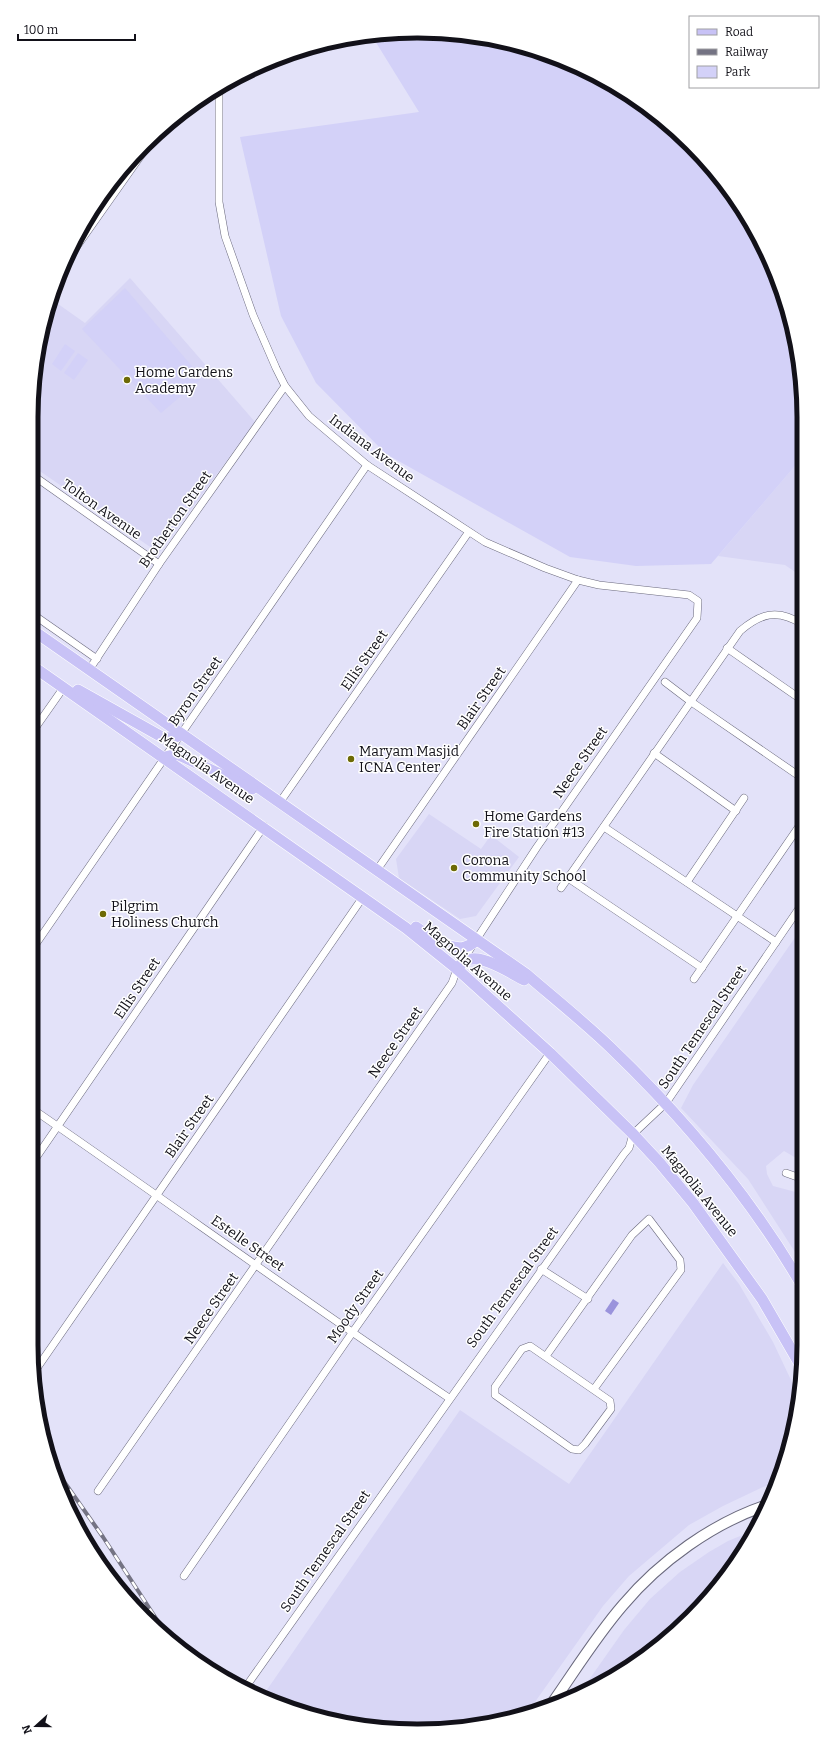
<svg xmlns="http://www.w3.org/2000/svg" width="835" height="1762" font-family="Bitter,serif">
	<rect width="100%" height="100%" fill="#e3e2f9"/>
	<g fill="#d8d6f5">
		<polygon points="130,278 255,422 159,553 31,465 31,417 38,342 51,299 85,323"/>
		<polygon points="801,459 801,576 785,565 718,556"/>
		<polygon points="429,814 481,849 491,835 519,857 476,916 460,919 399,878 396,859"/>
		<polygon points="803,926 803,1162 784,1151 766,1166 767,1174 773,1186 803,1194 804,1266 748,1179 681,1108 693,1085"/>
		<polygon points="723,1263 739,1284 773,1342 799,1397 797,1420 778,1483 763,1487 723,1506 689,1525 629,1576 603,1606 530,1709 468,1728 417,1731 342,1724 269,1701 262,1697 460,1410 569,1484"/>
		<polygon points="750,1532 708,1600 653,1651 589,1691 579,1694 624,1630 650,1599 680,1572 709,1552 728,1541"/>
	</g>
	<g fill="#d3d1f8">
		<polygon points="418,31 493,38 566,61 653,111 724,182 774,269 801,367 801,459 711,564 636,566 570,557 386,454 316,383 281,316 240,137 419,112 372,36"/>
		<polygon points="125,288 202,378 161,413 82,329"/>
		<polygon points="65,344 75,351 61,371 52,364"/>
		<polygon points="78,353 88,360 74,380 64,373"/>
	</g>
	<polygon fill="#9a93dc" points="613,1299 619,1303 611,1315 605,1311"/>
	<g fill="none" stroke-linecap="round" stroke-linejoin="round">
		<defs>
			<g id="minor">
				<polyline points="63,266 154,137"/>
				<polyline points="31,474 159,564"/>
				<polyline points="31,613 97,659"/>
				<polyline points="727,648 802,700"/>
				<polyline points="89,670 159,564 285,386"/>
				<polyline points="665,682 690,701 802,778"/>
				<polyline points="31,734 64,687"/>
				<polyline points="654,753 736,811"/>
				<polyline points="280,802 468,533"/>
				<polyline points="604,827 776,942"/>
				<polyline points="377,870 578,580"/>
				<polyline points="568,878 702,968"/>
				<polyline points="687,882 744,798"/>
				<path d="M561 888 740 631C760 614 777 608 802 624"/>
				<polyline points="31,951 367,465"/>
				<polyline points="694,979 802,822"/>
				<path d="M31 1108C171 1204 308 1304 449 1398"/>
				<polyline points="31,1165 264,826"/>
				<polyline points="786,1173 803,1179"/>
				<polyline points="541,1269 588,1299"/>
				<polygon points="530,1346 610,1401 611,1409 585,1444 579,1450 572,1449 495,1395 495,1387 522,1349"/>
				<polyline points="546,1356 632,1235 649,1219 680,1260 681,1270 594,1389"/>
				<polyline points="35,1371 363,897"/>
				<polyline points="98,1491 452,983 457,969 537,847 697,618 698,601 689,595 599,585 578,580 545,568 485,542 367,465 309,416 285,386 276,368 253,315 225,236 219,202 219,87"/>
				<polyline points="184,1576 352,1333 550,1053"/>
				<polyline points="245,1688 624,1154 629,1148 633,1134 666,1103 802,904"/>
			</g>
			<path id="secondary" d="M553 1702C576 1669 597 1635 623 1605 660 1561 713 1523 767 1505"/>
			<g id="primary">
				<path d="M31 629 526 974C555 999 584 1022 611 1048 686 1120 752 1199 804 1289"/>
				<polyline points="31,665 406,928 457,969 550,1053 633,1134 659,1162 693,1203 762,1299 802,1368"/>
				<path d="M78 690 162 737C170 738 175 739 181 734"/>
				<polyline points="165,757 177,754 252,789"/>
				<path d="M416 927C427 935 451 951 465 947 470 946 473 943 476 941"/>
				<path d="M457 969C461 964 465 959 472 959 486 957 511 973 524 980"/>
			</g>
		</defs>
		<use href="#minor" stroke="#6a697d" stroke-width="8"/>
		<use href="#secondary" stroke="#6a697d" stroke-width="12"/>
		<use href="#primary" stroke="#fff" stroke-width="12"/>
		<use href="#minor" stroke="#fff" stroke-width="7"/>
		<use href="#secondary" stroke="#fff" stroke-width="10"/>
		<use href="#primary" stroke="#c8c2f6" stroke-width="11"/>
		<defs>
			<polyline id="rail" points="51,1463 103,1537 161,1626"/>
		</defs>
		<use href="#rail" stroke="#747383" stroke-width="4"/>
		<use href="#rail" stroke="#fff" stroke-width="2.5" stroke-dasharray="8" stroke-linecap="butt"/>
	</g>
	<g fill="#6d6a05" stroke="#fff" stroke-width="1.5">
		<circle cx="127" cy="380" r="4"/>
		<circle cx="351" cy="759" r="4"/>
		<circle cx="476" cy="824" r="4"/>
		<circle cx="454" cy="868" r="4"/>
		<circle cx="103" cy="914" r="4"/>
	</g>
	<g text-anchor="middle" stroke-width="3" stroke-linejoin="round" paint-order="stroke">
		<g font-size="14" fill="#121119" stroke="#fff" text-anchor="start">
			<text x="135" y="377">Home Gardens<tspan x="135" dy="16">Academy</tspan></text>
			<text x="359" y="756">Maryam Masjid<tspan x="359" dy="16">ICNA Center</tspan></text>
			<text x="484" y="821">Home Gardens<tspan x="484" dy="16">Fire Station #13</tspan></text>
			<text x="462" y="865">Corona<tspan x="462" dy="16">Community School</tspan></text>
			<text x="111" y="911">Pilgrim<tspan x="111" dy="16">Holiness Church</tspan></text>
		</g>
		<g font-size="14" fill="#121119" stroke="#fff">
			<text transform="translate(372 448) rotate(37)" y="5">Indiana Avenue</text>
			<text transform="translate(102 509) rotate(35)" y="5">Tolton Avenue</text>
			<text transform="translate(175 519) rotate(-55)" y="5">Brotherton Street</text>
			<text transform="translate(364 660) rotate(-55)" y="5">Ellis Street</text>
			<text transform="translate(195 691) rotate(-55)" y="5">Byron Street</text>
			<text transform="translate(481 698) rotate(-55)" y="5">Blair Street</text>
			<text transform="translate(580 762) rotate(-55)" y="5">Neece Street</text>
			<text transform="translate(207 768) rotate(35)" y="5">Magnolia Avenue</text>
			<text transform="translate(468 961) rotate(41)" y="5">Magnolia Avenue</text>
			<text transform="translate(137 988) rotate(-56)" y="5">Ellis Street</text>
			<text transform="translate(702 1027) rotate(-56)" y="5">South Temescal Street</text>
			<text transform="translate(395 1042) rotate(-55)" y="5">Neece Street</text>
			<text transform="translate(189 1126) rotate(-55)" y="5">Blair Street</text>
			<text transform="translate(700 1191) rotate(51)" y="5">Magnolia Avenue</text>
			<text transform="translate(248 1243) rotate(35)" y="5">Estelle Street</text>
			<text transform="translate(512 1287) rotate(-54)" y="5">South Temescal Street</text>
			<text transform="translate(355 1306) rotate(-55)" y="5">Moody Street</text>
			<text transform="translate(211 1308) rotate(-55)" y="5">Neece Street</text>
			<text transform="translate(325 1551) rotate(-55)" y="5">South Temescal Street</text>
		</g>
	</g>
	<path d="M0 0H835V1762H0ZM417 38H418A379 379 0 0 1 797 417V1345A379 379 0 0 1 418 1724H417A379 379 0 0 1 38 1345V417A379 379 0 0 1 417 38Z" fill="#fff" fill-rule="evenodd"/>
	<path fill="none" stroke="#121119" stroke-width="5" d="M417 38H418A379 379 0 0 1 797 417V1345A379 379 0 0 1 418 1724H417A379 379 0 0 1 38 1345V417A379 379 0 0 1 417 38Z"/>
	<rect x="689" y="16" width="130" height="72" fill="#ffffff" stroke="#a0a0a3"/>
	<rect x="697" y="29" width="20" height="6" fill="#c8c2f6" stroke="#a0a0a3"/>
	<text x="725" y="36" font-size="12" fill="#121119">Road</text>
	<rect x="697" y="49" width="20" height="6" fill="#747383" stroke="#a0a0a3"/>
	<text x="725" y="56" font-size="12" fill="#121119">Railway</text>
	<rect x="697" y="66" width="20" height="12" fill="#d3d1f8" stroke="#a0a0a3"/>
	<text x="725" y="76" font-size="12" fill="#121119">Park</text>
	<g transform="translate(36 1726) rotate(249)" stroke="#ffffff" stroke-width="3" paint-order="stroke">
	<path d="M0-3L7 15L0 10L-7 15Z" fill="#121119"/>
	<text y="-6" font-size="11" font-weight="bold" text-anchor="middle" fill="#121119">N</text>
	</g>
	<path d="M18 34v6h117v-6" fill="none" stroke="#121119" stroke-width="2"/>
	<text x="24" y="34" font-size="12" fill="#121119" stroke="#ffffff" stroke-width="3" paint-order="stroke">100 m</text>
</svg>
